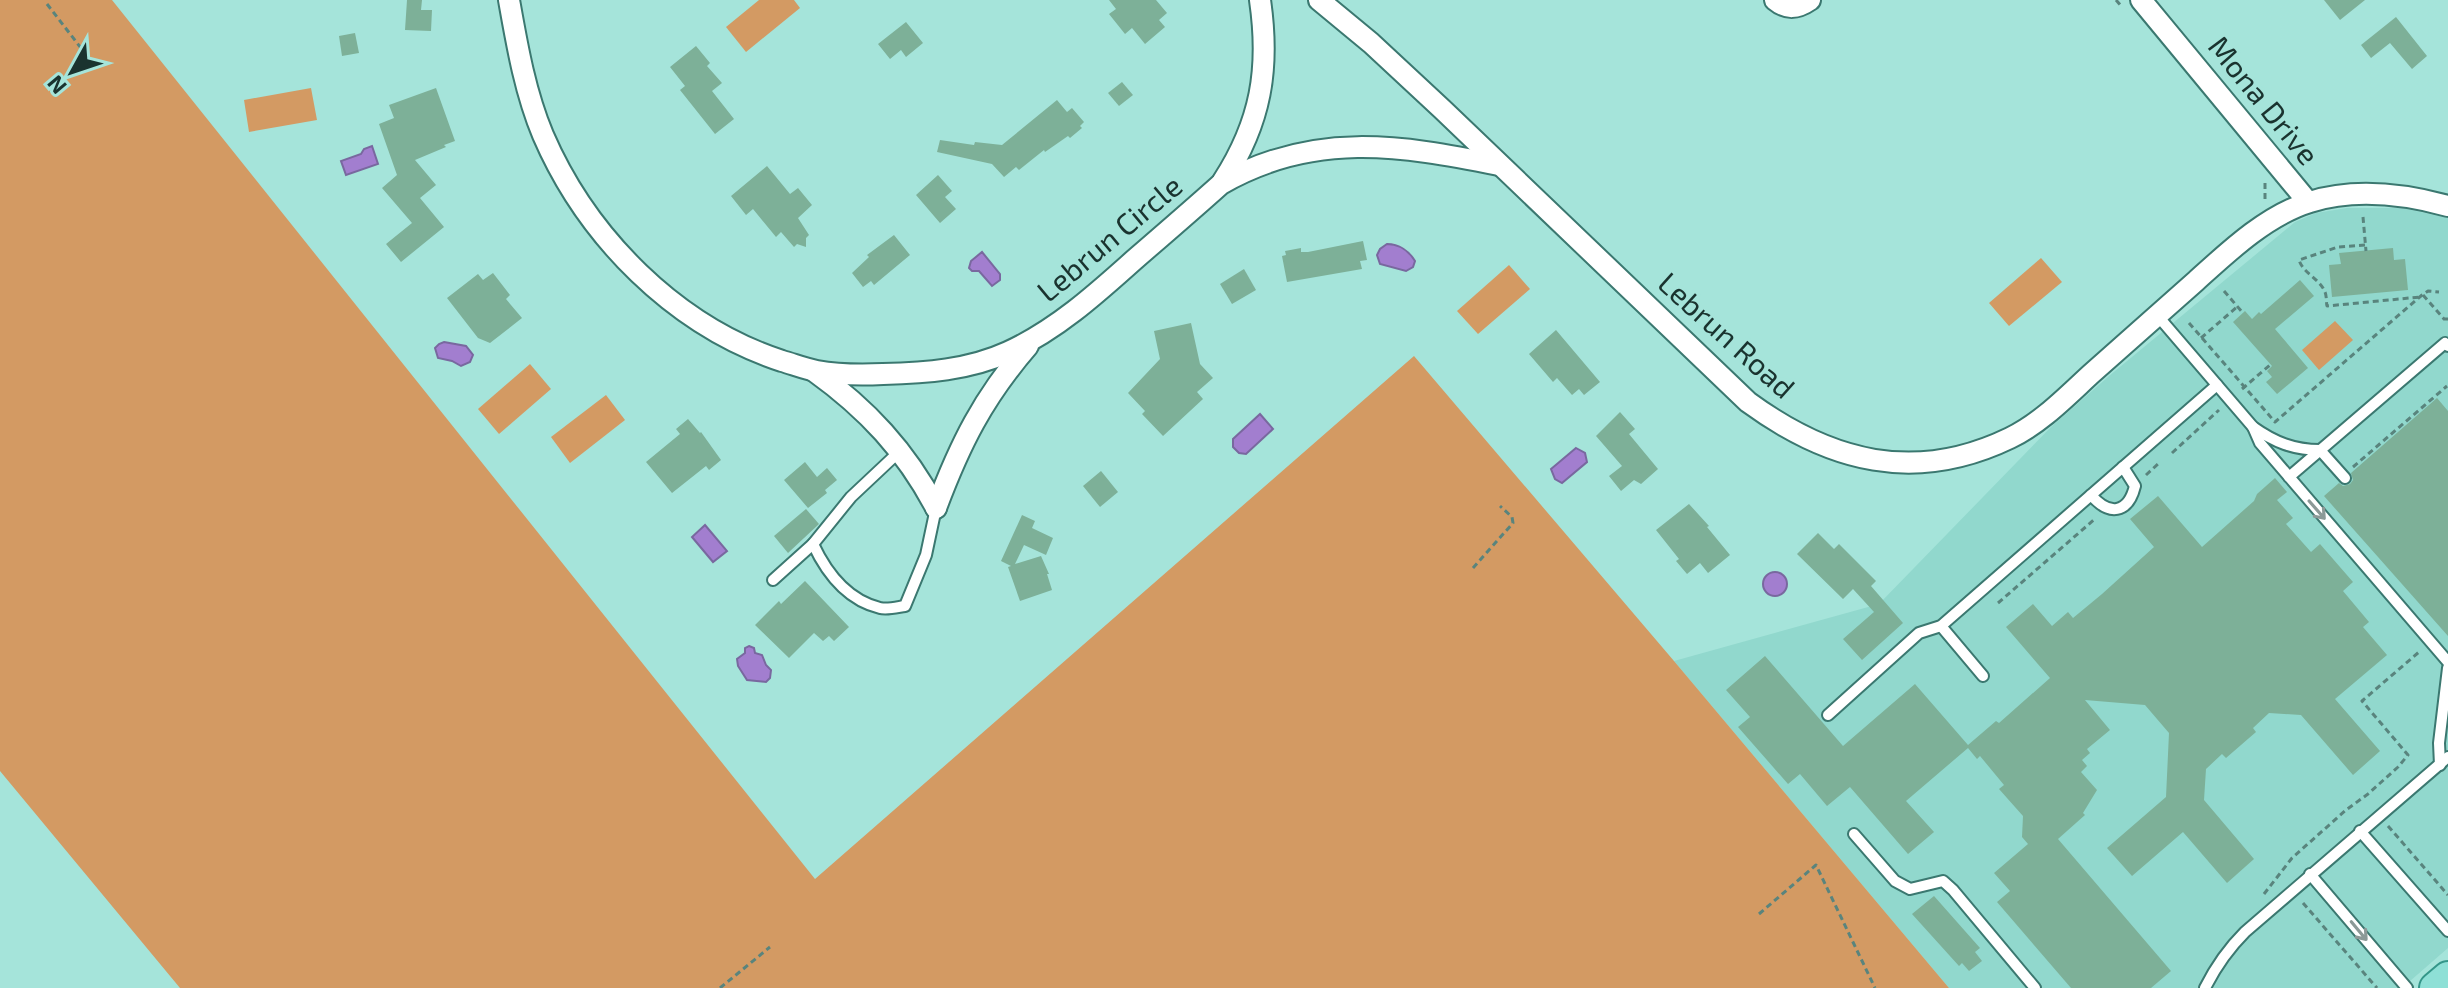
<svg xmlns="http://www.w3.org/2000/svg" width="2448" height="988" font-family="'Exo 2',sans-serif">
	<rect width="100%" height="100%" fill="#a5e4da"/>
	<polygon fill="#91d8cd" points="2347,208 2402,208 2448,218 2448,948 2402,988 1949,988 1674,661 1879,604 2051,427 2109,376 2295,222 2316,213"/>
	<g fill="#d39a63">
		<polygon points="0,0 112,0 815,879 1414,356 1674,661 1949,988 180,988 0,771"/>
		<polygon points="759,0 794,0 800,8 746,52 726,27"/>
		<polygon points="311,88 317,120 249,132 244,100"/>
		<polygon points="2041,258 2062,282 2009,326 1989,303"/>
		<polygon points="1509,265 1530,289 1478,334 1457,311"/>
		<polygon points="2335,321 2353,340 2319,370 2302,350"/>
		<polygon points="530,364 551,389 499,434 478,409"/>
		<polygon points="606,395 625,420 570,463 551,437"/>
	</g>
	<g fill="#a27ecf" stroke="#79689f" stroke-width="2">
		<polygon points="372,146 378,164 346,175 341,161 361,154 364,149"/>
		<path d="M1387 244C1399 244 1409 251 1415 261L1413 267 1406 271 1380 264 1377 255 1380 249Z"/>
		<polygon points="982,252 1000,274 1000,280 992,286 979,271 972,271 969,268 971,261"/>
		<polygon points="444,342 466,346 473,355 470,362 461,366 452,361 438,358 435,348 439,344"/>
		<polygon points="1260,414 1273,429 1246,454 1239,453 1233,447 1233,439"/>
		<polygon points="1576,448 1585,453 1587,462 1562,483 1555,479 1551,469"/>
		<polygon points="705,525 727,551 713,562 692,537"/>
		<circle cx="1775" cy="584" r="12"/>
		<polygon points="749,646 754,648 755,653 762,655 766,665 771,670 770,678 766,682 747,680 738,666 737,659 745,653 745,648"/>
	</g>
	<g fill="#7db098">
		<polygon points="407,0 422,0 421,10 432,10 431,31 405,30"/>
		<polygon points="1109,0 1156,0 1167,13 1159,20 1165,27 1145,44 1132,28 1125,34 1109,14 1116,9"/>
		<polygon points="2324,0 2365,0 2340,20"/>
		<polygon points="2396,17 2427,56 2412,69 2390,43 2371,58 2361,45"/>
		<polygon points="906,22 923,43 906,57 901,50 890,59 878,44"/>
		<polygon points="355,33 359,53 342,56 339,36"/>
		<polygon points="696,46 710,63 707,66 722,83 712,91 734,119 715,134 680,90 685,86 670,67"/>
		<polygon points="1122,82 1133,95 1119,106 1108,93"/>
		<polygon points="436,88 455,141 444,145 446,147 415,160 436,185 420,198 444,227 401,262 386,244 412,223 382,188 397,175 379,124 394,118 389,105"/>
		<polygon points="1057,100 1067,112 1072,108 1084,122 1080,126 1082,128 1070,138 1068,136 1045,152 1044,150 1019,170 1016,167 1004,177 992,164 937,152 940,140 974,145 975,142 1002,145"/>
		<polygon points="767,166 790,194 798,188 812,205 798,218 809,235 806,238 806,247 797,244 794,247 781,232 776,237 753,209 746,215 731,196"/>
		<polygon points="938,175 952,191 945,197 956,209 940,223 916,195"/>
		<polygon points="894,235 910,255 874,285 871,281 863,287 852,273 869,257 867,255"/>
		<polygon points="1363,241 1367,260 1360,261 1362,269 1287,282 1282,256 1286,255 1285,251 1301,248 1301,252 1308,252"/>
		<polygon points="2393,248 2394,260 2405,259 2408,290 2332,297 2329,265 2341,264 2339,253"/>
		<polygon points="1244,269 1256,290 1232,304 1220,284"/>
		<polygon points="493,273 510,295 506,299 522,318 490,343 478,338 447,298 478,274 483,280"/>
		<polygon points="2300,280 2314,296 2275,329 2308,368 2277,394 2266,382 2272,377 2267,371 2272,366 2233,322 2245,311 2252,319 2259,312 2261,314"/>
		<polygon points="1191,323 1200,364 1213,378 1197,392 1203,399 1163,436 1142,414 1145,411 1128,393 1160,359 1154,331"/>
		<polygon points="1556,330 1600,382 1584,395 1579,389 1572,395 1557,378 1553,382 1529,354"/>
		<polygon points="2437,398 2448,411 2448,636 2324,496 2339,483 2343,486 2350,484 2353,480 2351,473"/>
		<polygon points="1620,412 1635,429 1629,434 1658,469 1641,484 1634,480 1621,491 1609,476 1622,466 1596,436"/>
		<polygon points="688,419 700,433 701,432 721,460 709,470 706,466 672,493 646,462 680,434 676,429"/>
		<polygon points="805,462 817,477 827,468 837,480 825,490 827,493 808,508 784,480"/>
		<polygon points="1101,471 1118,492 1100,507 1083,486"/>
		<polygon points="2275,478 2287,492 2277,500 2293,518 2286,524 2311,552 2320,544 2353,582 2343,591 2369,622 2363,627 2387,655 2335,699 2380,751 2353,775 2301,715 2269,713 2253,728 2256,732 2226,758 2222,754 2206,769 2204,800 2254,859 2227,883 2183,832 2132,876 2107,848 2166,797 2169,733 2145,705 2085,700 2110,730 2087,749 2090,753 2082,760 2087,766 2081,772 2097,790 2083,813 2085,815 2058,839 2171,971 2151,988 2071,988 1997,902 2010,891 1994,873 2028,844 2022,837 2023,816 1999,789 2004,785 1980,756 1977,759 1968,748 1906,801 1934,832 1908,854 1850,787 1827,806 1800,774 1788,784 1738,727 1750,717 1726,690 1765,656 1843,746 1915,684 1968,745 1996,721 1999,723 2050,678 2006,627 2033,604 2052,626 2068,612 2073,618 2102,594 2154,547 2130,519 2158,496 2202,547 2254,501 2257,494"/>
		<polygon points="1689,504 1709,526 1707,527 1730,555 1708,573 1700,563 1687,574 1676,561 1679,559 1656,530"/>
		<polygon points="806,509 819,524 788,553 774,536"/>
		<polygon points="1022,515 1035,521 1032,528 1053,538 1046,555 1024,545 1015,564 1041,556 1049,574 1047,574 1052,590 1020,601 1008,567 1011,566 1001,561"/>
		<polygon points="1818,533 1834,549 1839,544 1876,581 1871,586 1903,623 1862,660 1843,639 1874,612 1853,589 1843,599 1797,554"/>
		<polygon points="805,581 849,627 834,641 829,636 823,641 814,633 789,658 755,625 779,601 781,604"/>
		<polygon points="1934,896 1980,948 1975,952 1982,961 1969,971 1962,963 1959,966 1912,914"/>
	</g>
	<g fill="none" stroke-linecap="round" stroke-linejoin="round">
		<defs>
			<g id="service">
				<path d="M2157 315 2253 427C2274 442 2294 450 2320 450L2345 478"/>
				<polyline points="2253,427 2260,443 2448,662"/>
				<path d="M901 450 851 497 813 544C827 574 847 600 880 608 887 610 898 607 905 606L926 555 936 508"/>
				<polyline points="2289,477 2445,343 2448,346"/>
				<path d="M2091 495C2109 516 2128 514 2135 486L2123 467"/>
				<polyline points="773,580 813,544"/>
				<polyline points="1941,626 1983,676"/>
				<polyline points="1828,715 1919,633 1941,626 2217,385"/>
				<polyline points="2440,765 2439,743 2448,668"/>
				<polyline points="2360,831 2448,931"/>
				<polyline points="1854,834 1895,881 1910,889 1943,881 1953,890 2035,988"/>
				<polyline points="2310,874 2407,988"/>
				<path d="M2205 988C2216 966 2228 949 2245 932L2448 757"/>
			</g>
			<g id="minor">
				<path d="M509 0C517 45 525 92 543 135 587 237 675 326 782 361 793 364 805 369 817 371 839 375 861 375 883 374 925 373 969 370 1008 352 1056 330 1095 295 1134 260 1163 235 1192 210 1221 184 1313 131 1400 145 1499 165"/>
				<path d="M1319 0 1371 43 1442 109 1748 402C1830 462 1915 484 2010 438 2041 423 2066 397 2091 374 2126 343 2161 312 2196 281 2229 251 2267 215 2310 202 2354 188 2404 194 2448 206"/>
				<path d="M1775 0C1787 10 1797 9 1810 0"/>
				<polyline points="2141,0 2308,202"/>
				<path d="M1223 181C1261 122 1270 69 1260 0"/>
				<path d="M814 371C867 409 906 451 936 508"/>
				<path d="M936 508C960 444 983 398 1028 346"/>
			</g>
			<polyline id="primary" points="2435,988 2448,977"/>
		</defs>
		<use href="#service" stroke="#3b7870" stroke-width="14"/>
		<use href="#minor" stroke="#3b7870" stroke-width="24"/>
		<use href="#primary" stroke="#349689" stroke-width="34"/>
		<g stroke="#59847d" stroke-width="3" stroke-dasharray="6 4" stroke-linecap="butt">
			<polyline points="2116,0 2122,7"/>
			<polyline points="47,4 91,61"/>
			<polyline points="2265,183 2265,199"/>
			<polyline points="2363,217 2366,251"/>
			<path d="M2365 245 2338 247 2299 260C2303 273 2320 279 2325 292 2327 297 2326 302 2327 306L2420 297"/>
			<polyline points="2224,291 2243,313"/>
			<polyline points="2423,295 2444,319 2448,319"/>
			<polyline points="2189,323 2275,422 2422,295 2428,291 2439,292"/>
			<polyline points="2201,338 2237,307"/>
			<polyline points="2242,389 2270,365"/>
			<polyline points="2172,453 2219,410"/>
			<polyline points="2353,467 2447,386"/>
			<polyline points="2146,475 2158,464"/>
			<polyline points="1473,568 1513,523 1512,517 1500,506"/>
			<polyline points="1998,603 2096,518"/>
			<polyline points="2388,826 2448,895"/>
			<polyline points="2264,894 2292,858 2346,810 2368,794 2398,767 2408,755 2362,701 2419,652"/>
			<polyline points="2303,903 2377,988"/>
			<polyline points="1759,914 1816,865 1875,988"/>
			<polyline points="720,988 770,947"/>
		</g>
		<use href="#service" stroke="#fff" stroke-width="10"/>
		<use href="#minor" stroke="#fff" stroke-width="20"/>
		<use href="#primary" stroke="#8ee0d6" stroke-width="30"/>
	</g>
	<defs><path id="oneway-shaft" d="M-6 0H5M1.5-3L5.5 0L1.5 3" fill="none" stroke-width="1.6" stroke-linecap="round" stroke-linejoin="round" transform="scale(2)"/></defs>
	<g stroke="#8c9997">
		<use href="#oneway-shaft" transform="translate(2317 510) rotate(49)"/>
		<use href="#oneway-shaft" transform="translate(2359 931) rotate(50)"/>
	</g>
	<g text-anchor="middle" stroke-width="7" stroke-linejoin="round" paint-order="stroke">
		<g font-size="30" fill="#1a332f" stroke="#a5e4da">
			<text transform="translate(2263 101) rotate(51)" y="10">Mona Drive</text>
			<text transform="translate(1110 239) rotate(-40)" y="10">Lebrun Circle</text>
			<text transform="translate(1726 336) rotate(42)" y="10">Lebrun Road</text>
		</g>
	</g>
	<g transform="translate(72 72) rotate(230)" stroke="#a5e4da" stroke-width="6" paint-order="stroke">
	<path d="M0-6L14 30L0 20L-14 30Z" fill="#1a332f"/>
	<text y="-12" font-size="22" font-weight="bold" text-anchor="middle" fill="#1a332f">N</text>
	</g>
</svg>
